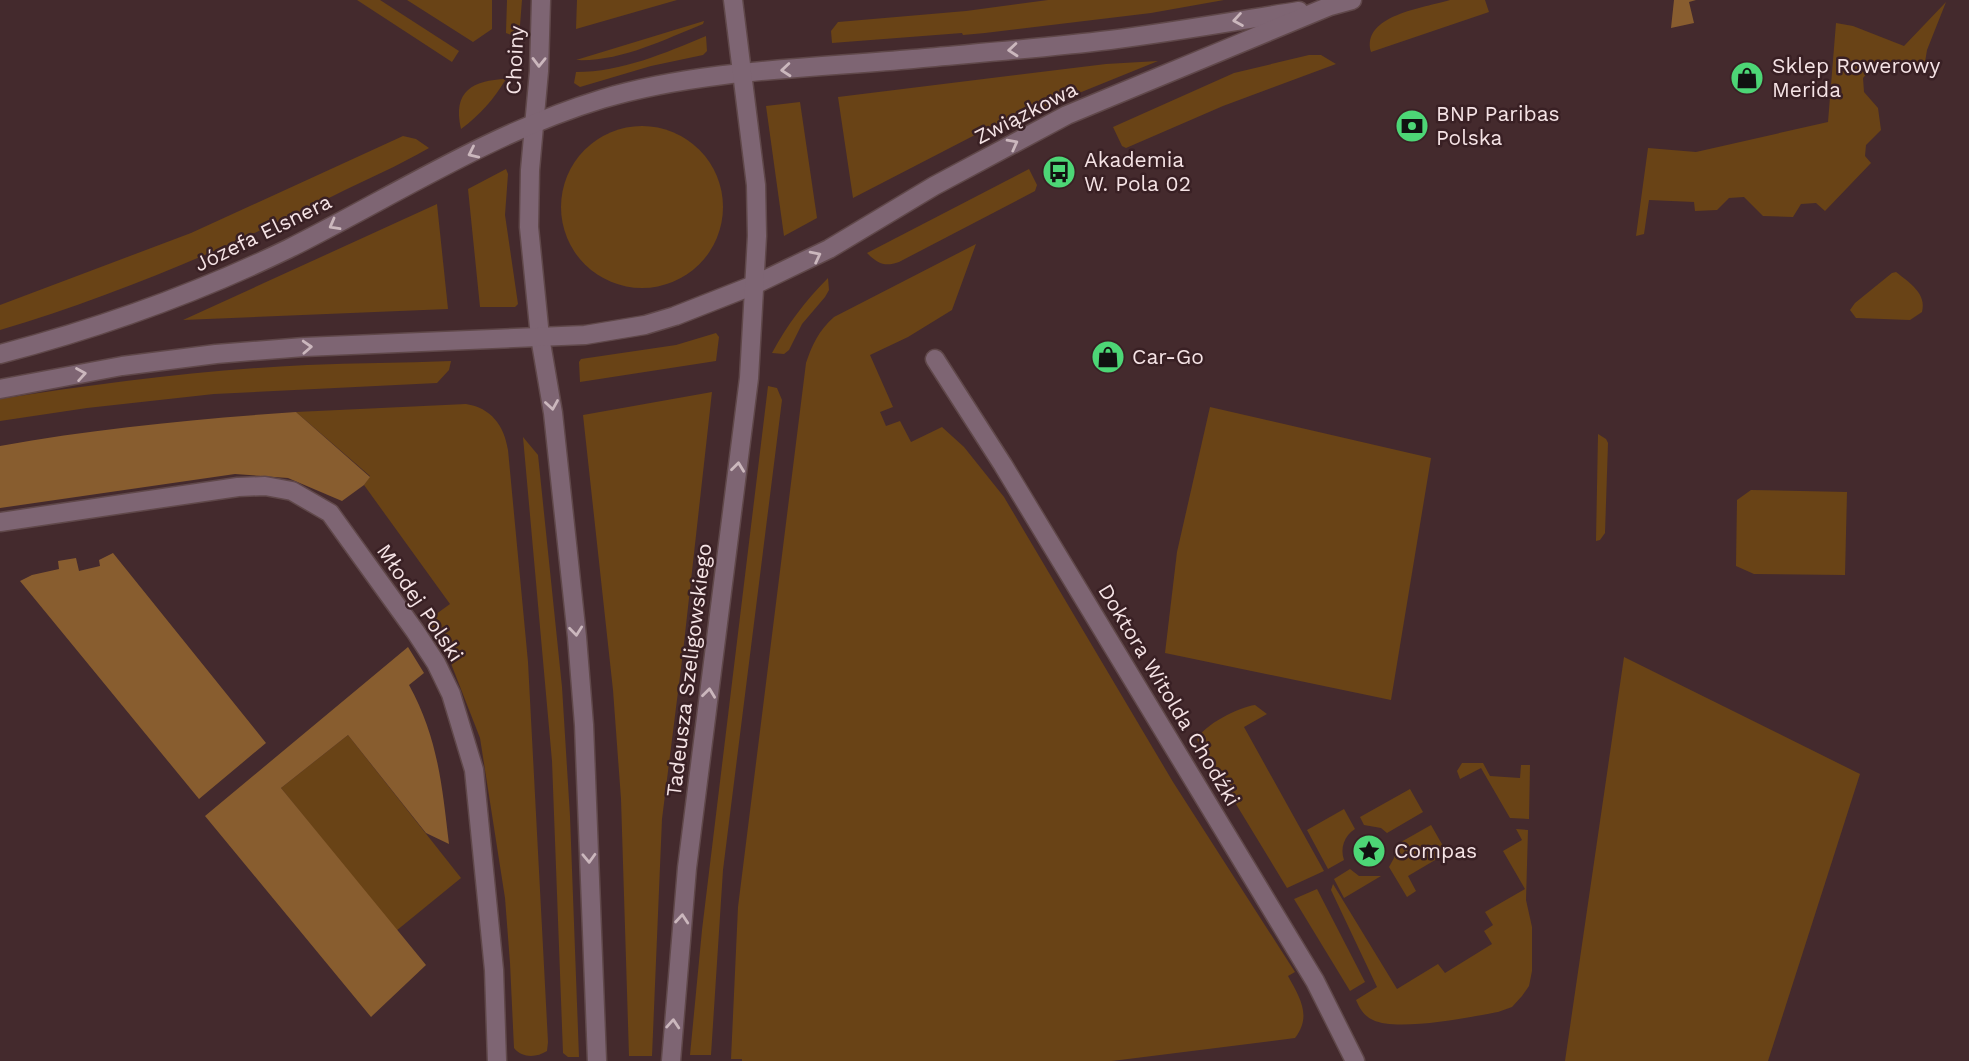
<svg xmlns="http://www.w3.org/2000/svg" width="1969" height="1061" font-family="'Work Sans',sans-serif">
	<rect width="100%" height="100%" fill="#442a2d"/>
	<g fill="#694316">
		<polygon points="357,0 380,0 459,51 452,62"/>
		<polygon points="407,0 492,0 492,29 473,42"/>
		<polygon points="507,0 522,0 519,38 506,33"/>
		<polygon points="577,0 677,0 576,29"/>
		<polygon points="1048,0 1224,0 1151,13 985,33 963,35 962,33 832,43 831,31 838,22 966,11"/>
		<path d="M1450 0H1485L1489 12 1371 52C1361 15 1424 8 1450 0Z"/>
		<polygon points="1946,2 1927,50 1924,68 1876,63 1863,78 1864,92 1878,108 1881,130 1866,145 1865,156 1871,163 1825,211 1816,203 1801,204 1793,217 1763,216 1744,197 1729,198 1717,210 1695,211 1694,202 1649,200 1644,234 1636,236 1648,148 1696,152 1828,122 1836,23 1853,26 1904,46"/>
		<path d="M704 21 703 24C663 40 620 62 576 60Z"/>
		<path d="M706 36 707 51 703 55 651 66 580 87 574 83 576 72C622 72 665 53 706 36Z"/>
		<polygon points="1309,55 1321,55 1336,64 1223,106 1126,148 1122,146 1113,127 1234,73"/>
		<polygon points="1158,61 973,136 853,198 838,97 1106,64"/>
		<path d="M506 79C494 99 480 115 461 129 452 91 473 80 506 79Z"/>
		<polygon points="800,102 817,218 784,236 766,106"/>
		<circle cx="642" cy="207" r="81"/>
		<path d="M403 136 416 139 429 148C398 166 365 180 333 196 226 248 115 296 0 330V305L191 233Z"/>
		<polygon points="506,169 508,174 505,215 518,304 515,307 480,307 468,189"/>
		<path d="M1029 169 1037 185 1035 191 899 262C885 267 878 264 867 253Z"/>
		<polygon points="437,204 448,309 183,320"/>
		<path d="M976 244 952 310 908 337 870 355 893 407 880 412 886 426 900 421 911 442 942 427 964 447 1004 497 1173 782 1295 972 1288 976C1300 998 1312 1016 1295 1038L1112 1061H742V1059H731L738 907 806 363C812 345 819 330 834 317Z"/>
		<path d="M1896 272C1910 283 1927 294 1922 312L1910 320 1856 318 1850 310 1855 303 1892 273Z"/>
		<path d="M828 278 829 290 825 297 802 324 789 350 784 354 772 353C787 325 805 301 828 278Z"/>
		<polygon points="716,333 719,337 716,361 580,382 579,362 581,359 676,345"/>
		<path d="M451 361 449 370 437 383 214 394 87 408 0 421V399C102 383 204 370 307 365 355 363 403 363 451 361Z"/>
		<polygon points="768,386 777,388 782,400 723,870 711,1055 690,1055 702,930"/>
		<polygon points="712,392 683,652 662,819 652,1056 629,1056 621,799 613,690 583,415"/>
		<path d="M466 404C491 408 504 425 508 450L528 662 548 1042 547 1051C536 1058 522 1058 514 1048L510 963 505 898 480 738 450 661 428 620 450 604 364 485 370 476 296 412Z"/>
		<polygon points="1210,407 1431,458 1391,700 1165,653 1177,552"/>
		<polygon points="1598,434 1606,439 1608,443 1605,533 1600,540 1596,541"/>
		<polygon points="523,437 538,455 562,687 570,816 579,1057 568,1057 563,1053 552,761"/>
		<polygon points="1751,490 1847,492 1845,575 1754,574 1736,566 1737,500"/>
		<polygon points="1624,657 1860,774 1768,1061 1565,1061"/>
		<path d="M1255 705 1267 714 1244 727 1324 871 1287 888 1197 740C1203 725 1239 707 1255 705Z"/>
		<polygon points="348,735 461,878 396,931 281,788"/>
		<polygon points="1462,763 1483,763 1490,776 1520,778 1521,765 1530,765 1529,819 1510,818 1481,768 1460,779 1457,771"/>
		<polygon points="1410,789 1423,812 1387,833 1381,828 1364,825 1360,817"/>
		<path d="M1344 809 1355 829C1344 836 1340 848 1344 860L1328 869 1307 830Z"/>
		<polygon points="1431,825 1447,853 1408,876 1416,891 1407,897 1389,867 1394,858 1394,846"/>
		<path d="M1516 829 1528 830 1526 900 1532 927V971L1529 986 1522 996 1512 1007 1498 1012C1471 1017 1397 1032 1373 1020 1364 1016 1360 1009 1356 1000L1377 987 1331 890 1333 884 1397 989 1438 964 1445 973 1492 944 1484 931 1493 925 1485 912 1525 889 1503 851 1522 840Z"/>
		<polygon points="1350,869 1359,876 1381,876 1344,898 1334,879"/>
		<polygon points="1317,889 1365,982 1350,991 1294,899"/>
	</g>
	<g fill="#885d2f">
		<polygon points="1674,0 1696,0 1689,2 1694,23 1671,28"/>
		<path d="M296 412 370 477 364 485 342 501 288 478 235 474 0 508V446C98 428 197 419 296 412Z"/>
		<polygon points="113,553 266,743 199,799 20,581 32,575 59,569 58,561 76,558 79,571 100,566 99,560"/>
		<path d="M408 647 424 673 409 685C438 738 442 785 449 844L426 833 348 735 281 788 426 965 371 1017 205 816Z"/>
	</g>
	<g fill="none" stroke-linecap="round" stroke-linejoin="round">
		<defs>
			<g id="minor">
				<polyline points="935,359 1003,465 1315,981 1355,1061"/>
				<polyline points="0,522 238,487 265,486 292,491 330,513 415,631 436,663 451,694 474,770 494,970 497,1061"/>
			</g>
			<g id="tertiary">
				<polyline points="541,0 539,71 530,170 529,227 540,337 553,413 577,637 584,725 597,1061"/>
				<path d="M0 354C100 328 195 294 288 249 392 197 490 133 602 99 699 70 811 68 913 59 978 53 1044 48 1110 40 1173 32 1236 21 1299 11"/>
				<polyline points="0,389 122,366 216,354 304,347 585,335 645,325 675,316 754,285 829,249 934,186 1067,115 1330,6 1352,0"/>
				<polyline points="671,1061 687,868 749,378 757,236 756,185 733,0"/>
			</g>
		</defs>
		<use href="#minor" stroke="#60484a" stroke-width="21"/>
		<use href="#tertiary" stroke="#60484a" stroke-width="21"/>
		<use href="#minor" stroke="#7e6573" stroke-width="18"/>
		<use href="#tertiary" stroke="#7e6573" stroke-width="18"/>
	</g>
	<defs><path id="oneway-chevron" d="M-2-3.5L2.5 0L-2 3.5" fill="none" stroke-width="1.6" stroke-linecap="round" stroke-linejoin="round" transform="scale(1.75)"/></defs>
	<g stroke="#cbb7bd">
		<use href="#oneway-chevron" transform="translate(1238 20) rotate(171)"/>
		<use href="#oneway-chevron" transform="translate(1013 50) rotate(175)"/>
		<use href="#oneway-chevron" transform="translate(539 62) rotate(91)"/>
		<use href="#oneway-chevron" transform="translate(786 70) rotate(175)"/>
		<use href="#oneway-chevron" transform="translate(1013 144) rotate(-28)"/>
		<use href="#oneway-chevron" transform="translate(473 153) rotate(155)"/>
		<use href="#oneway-chevron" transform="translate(334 225) rotate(151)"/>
		<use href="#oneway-chevron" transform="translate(816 256) rotate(-27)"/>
		<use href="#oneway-chevron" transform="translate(307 347) rotate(-3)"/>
		<use href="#oneway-chevron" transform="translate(81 374) rotate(-10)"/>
		<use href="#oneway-chevron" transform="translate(552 405) rotate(81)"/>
		<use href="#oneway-chevron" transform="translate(738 467) rotate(-83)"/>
		<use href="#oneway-chevron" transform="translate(576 631) rotate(84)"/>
		<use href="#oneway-chevron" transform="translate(709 693) rotate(-83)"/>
		<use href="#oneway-chevron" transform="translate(589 858) rotate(88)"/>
		<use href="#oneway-chevron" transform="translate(682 919) rotate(-85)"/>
		<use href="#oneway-chevron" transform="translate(673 1024) rotate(-86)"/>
	</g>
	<defs>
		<symbol id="shop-disc" viewBox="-11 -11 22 22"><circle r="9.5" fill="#4dd676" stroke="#392024"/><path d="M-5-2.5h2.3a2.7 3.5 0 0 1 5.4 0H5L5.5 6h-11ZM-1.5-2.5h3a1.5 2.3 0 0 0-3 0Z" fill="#111"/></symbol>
		<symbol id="bank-disc" viewBox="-11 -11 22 22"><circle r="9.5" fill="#4dd676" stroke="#392024"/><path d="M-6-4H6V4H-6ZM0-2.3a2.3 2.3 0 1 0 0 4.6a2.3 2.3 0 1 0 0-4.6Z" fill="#111"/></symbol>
		<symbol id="bus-disc" viewBox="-11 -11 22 22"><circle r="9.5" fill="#4dd676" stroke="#392024"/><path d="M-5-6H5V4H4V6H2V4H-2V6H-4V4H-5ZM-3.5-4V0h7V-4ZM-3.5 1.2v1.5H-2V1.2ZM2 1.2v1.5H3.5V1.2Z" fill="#111"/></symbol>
		<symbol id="sight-disc" viewBox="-11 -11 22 22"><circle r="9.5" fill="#4dd676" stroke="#392024"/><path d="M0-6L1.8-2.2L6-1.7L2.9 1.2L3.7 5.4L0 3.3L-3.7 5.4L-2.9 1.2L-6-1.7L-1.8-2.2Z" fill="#111"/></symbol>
	</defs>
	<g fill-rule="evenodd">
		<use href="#shop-disc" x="1728" y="59" width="38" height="38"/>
		<use href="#bank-disc" x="1393" y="107" width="38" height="38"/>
		<use href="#bus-disc" x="1040" y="153" width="38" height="38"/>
		<use href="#shop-disc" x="1089" y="338" width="38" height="38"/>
		<use href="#sight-disc" x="1350" y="832" width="38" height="38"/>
	</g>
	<g text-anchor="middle" stroke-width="5" stroke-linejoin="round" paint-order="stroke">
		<g font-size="21" fill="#f5e3e5" stroke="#392024">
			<text transform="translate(515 60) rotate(-87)" y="7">Choiny</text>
			<text transform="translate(1026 113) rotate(-27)" y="7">Związkowa</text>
			<text transform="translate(263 233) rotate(-26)" y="7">Józefa Elsnera</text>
			<text transform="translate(420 603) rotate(56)" y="7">Młodej Polski</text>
			<text transform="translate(689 670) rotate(-83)" y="7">Tadeusza Szeligowskiego</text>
			<text transform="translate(1169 695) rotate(59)" y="7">Doktora Witolda Chodźki</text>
		</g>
		<g font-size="21" fill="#f5e3e5" stroke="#392024" text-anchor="start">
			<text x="1772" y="73">Sklep Rowerowy<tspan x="1772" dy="24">Merida</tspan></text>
			<text x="1436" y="121">BNP Paribas<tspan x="1436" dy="24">Polska</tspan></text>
			<text x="1084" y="167">Akademia<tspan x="1084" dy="24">W. Pola 02</tspan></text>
			<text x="1132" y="364">Car-Go</text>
			<text x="1394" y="858">Compas</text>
		</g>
	</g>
</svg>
